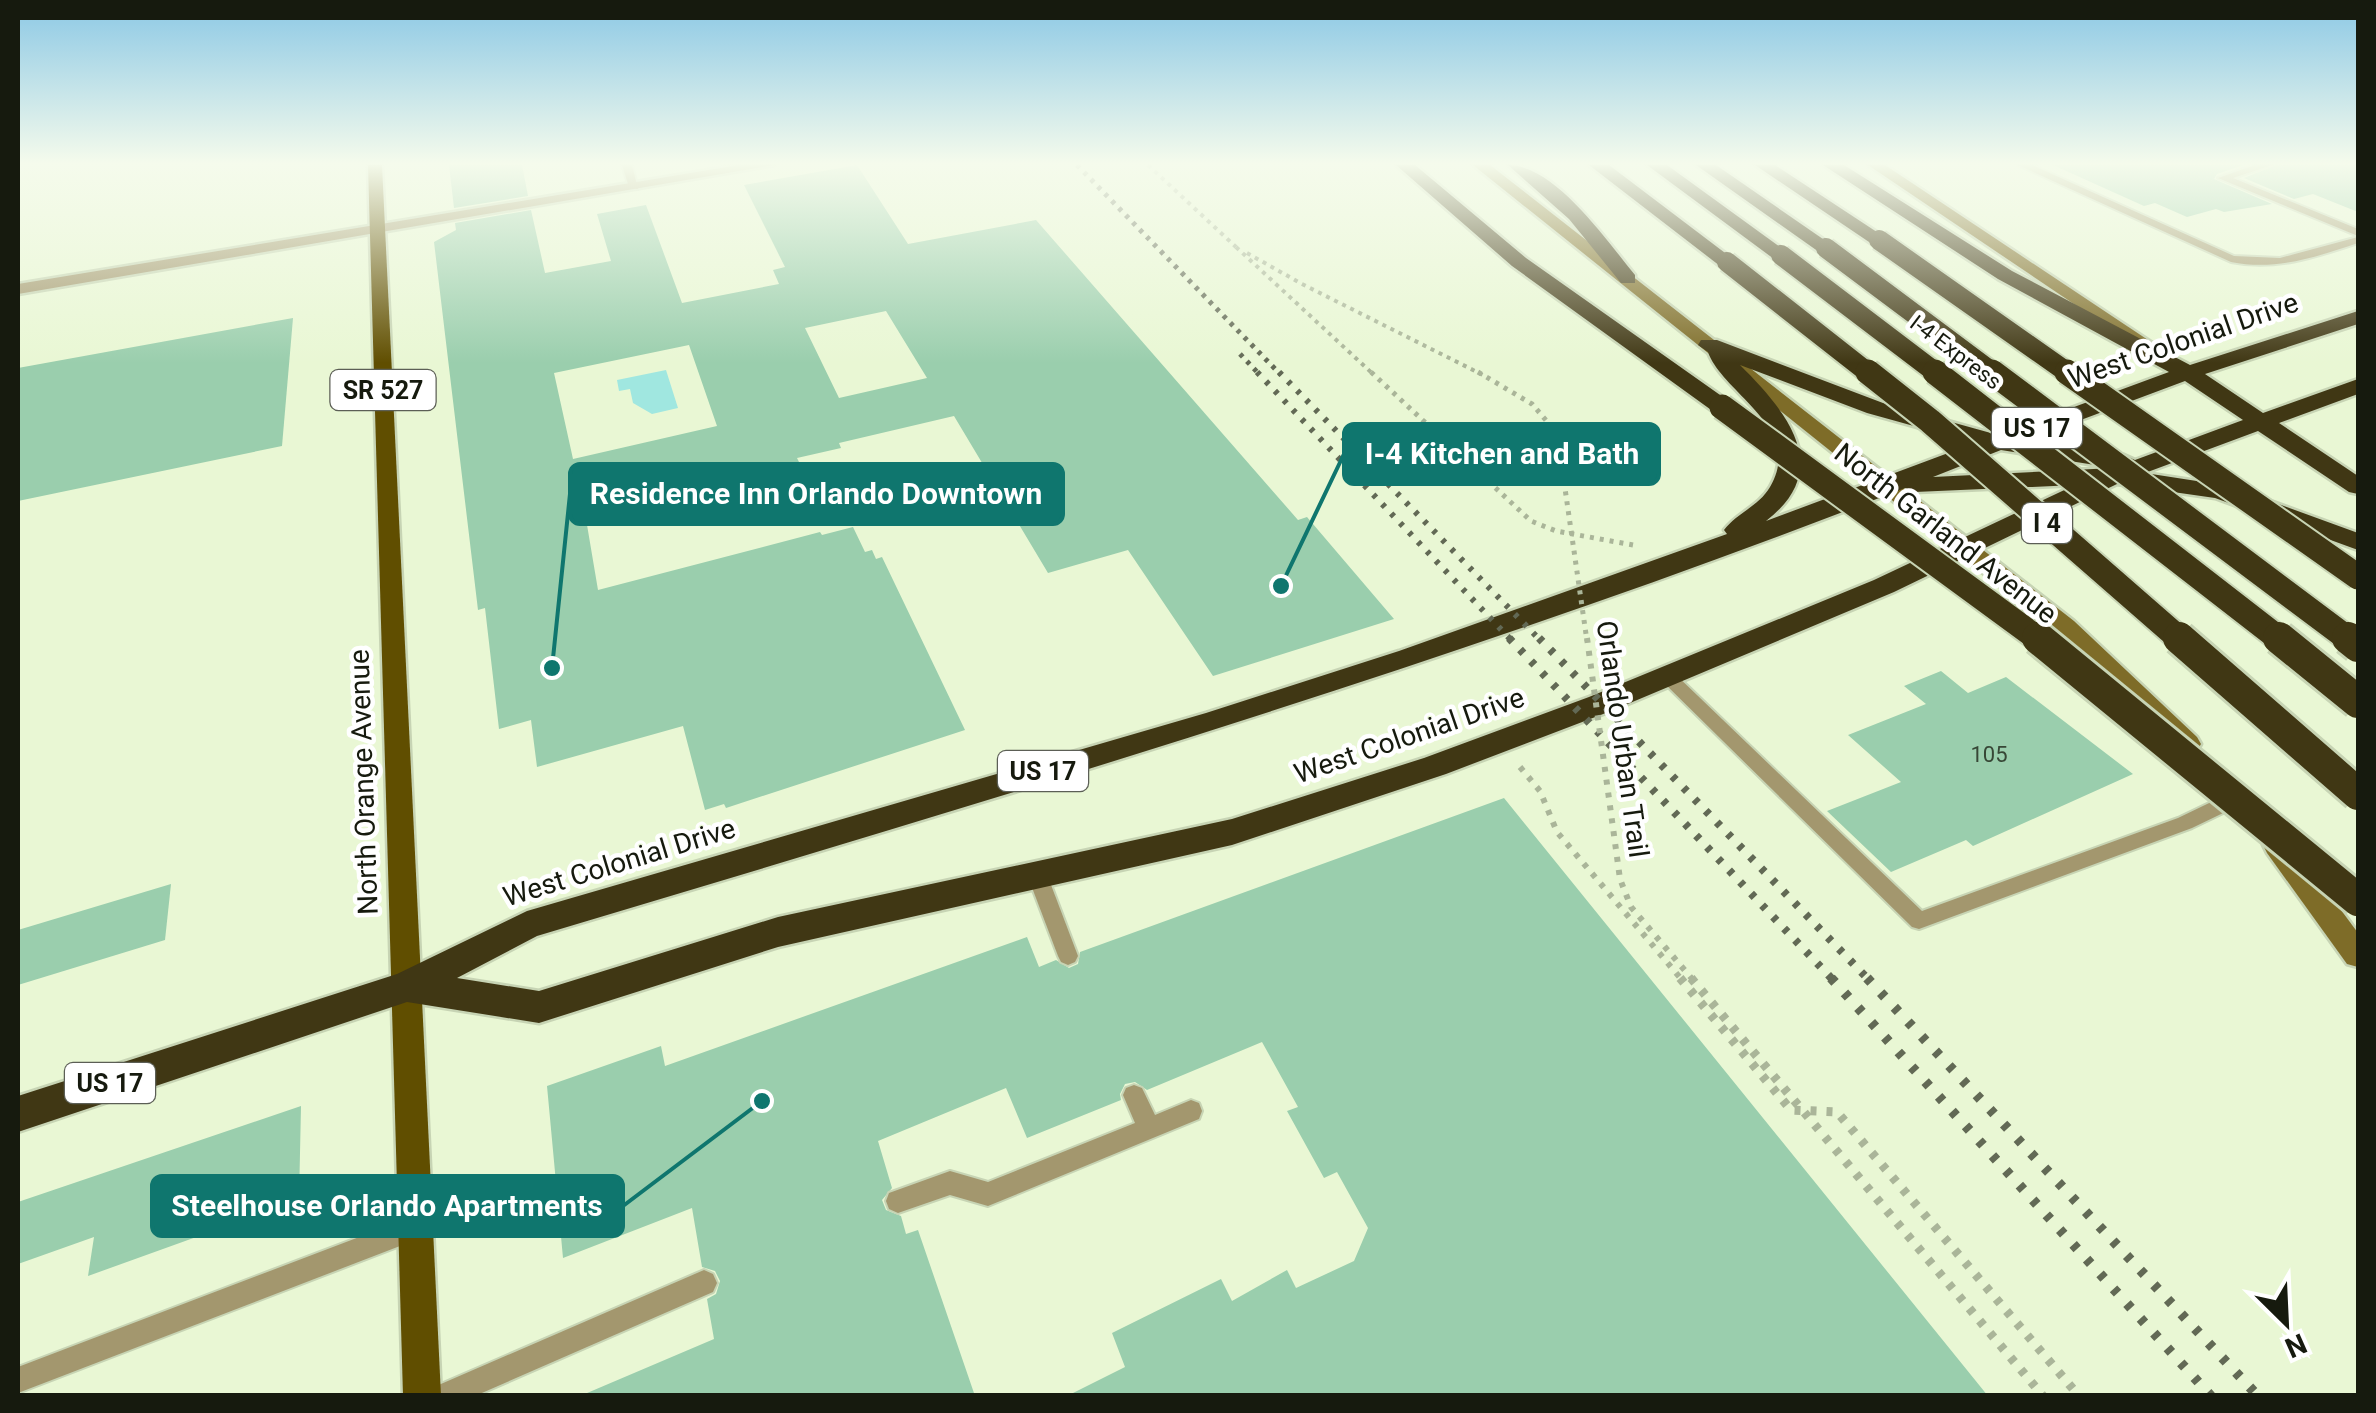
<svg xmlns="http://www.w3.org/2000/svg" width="2376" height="1413" font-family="Roboto,sans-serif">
	<rect width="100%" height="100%" fill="#e9f7d4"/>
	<polygon fill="#a0e7e0" points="666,370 678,408 652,414 633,403 630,389 619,391 617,380"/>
	<g fill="#9acead" fill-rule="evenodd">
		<polygon points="449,165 522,165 528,196 454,208"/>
		<path d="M857 165 908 244 1036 220 1298 520 1307 517 1394 619 1213 676 1128 550 1048 573 954 416 839 443 841 448 797 458 799 462 585 513 598 590 820 532 822 535 853 527 865 552 872 550 876 559 882 557 965 730 726 808 724 804 705 810 683 726 537 767 531 720 499 729 485 608 478 610 434 242 456 230 455 223 531 210 545 273 611 261 597 214 646 205 682 303 779 284 773 270 785 267 744 185ZM886 311 927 378 839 398 805 328ZM689 345 717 426 573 459 554 373Z"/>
		<polygon points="2053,165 2243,165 2217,174 2214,179 2272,204 2224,212 2216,209 2187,217 2155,203 2144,206"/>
		<polygon points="2276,165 2358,165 2358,212 2313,194 2294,199 2244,178"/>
		<polygon points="293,318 282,446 18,501 18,368"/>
		<polygon points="1941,671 1968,693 2006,677 2133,774 1973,846 1966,840 1891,872 1827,811 1901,782 1848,735 1926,704 1904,686"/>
		<polygon points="1504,798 1988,1396 1067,1396 1125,1367 1112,1333 1221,1279 1232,1301 1287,1270 1296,1288 1354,1261 1368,1228 1337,1172 1324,1178 1287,1111 1298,1107 1262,1042 1147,1090 1135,1082 1125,1084 1120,1094 1121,1100 1027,1138 1006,1088 878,1141 892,1188 882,1200 886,1210 901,1216 906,1234 918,1230 975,1396 580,1396 714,1339 707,1299 716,1294 720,1281 715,1271 702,1267 692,1208 563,1258 547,1086 661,1046 665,1066 1027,937 1039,967 1056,960 1069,968 1078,964 1080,952"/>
		<polygon points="171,884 165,940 18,985 18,930"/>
		<polygon points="301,1106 299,1200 88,1276 94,1237 18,1264 18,1202"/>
	</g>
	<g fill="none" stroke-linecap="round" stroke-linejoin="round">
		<defs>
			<g id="lane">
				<polygon points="622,165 632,165 638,189 629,187"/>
				<path d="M2018 165H2032L2234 256 2280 258 2358 237V243C2316 257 2276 271 2231 262Z"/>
				<polygon points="2255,165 2272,165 2233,178 2358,229 2358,236 2218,178"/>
				<polygon points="1667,670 1673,672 1922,911 2178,818 2232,792 2246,792 2248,797 2246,802 2192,828 1919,929 1912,927 1661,680 1658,676"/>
				<polygon points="1038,869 1045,871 1048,877 1078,956 1075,962 1068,965 1061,962 1058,956 1028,877 1031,871"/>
				<polygon points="1134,1085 1142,1088 1155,1115 1191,1100 1199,1103 1202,1111 1199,1119 988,1206 950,1195 898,1213 889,1209 886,1201 889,1193 950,1171 988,1182 1135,1123 1123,1095 1126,1088"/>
				<polygon points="417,1215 426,1218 429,1227 426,1236 18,1393 18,1367"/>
				<polygon points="704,1270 713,1274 717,1283 713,1292 475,1396 430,1396 434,1387"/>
			</g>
			<polygon id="street" points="739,165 774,165 18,294 18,284"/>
			<g id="secondary">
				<polygon points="1473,165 1490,165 2074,621 2197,737 2201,744 2197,751 2179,751 2058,633"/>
				<polygon points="1868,165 1885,165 2160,348 2151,353 2145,352"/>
				<polygon points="2277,834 2287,837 2358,933 2358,967 2347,964 2267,853 2263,845 2267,837"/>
			</g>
			<polygon id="primary" points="368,165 382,165 441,1396 403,1396"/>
			<g id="highway">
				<polygon points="1396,165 1415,165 1526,258 1730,402 1734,407 1730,412 1714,412 1512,266"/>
				<path d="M1508 165C1555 165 1606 240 1635 275V283H1621L1569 219Z"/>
				<polygon points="1589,165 1609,165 1737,262 1734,266 1720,266"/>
				<polygon points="1647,165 1667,165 1791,255 1788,259 1774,259"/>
				<polygon points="1696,165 1716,165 1836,248 1826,254 1819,252"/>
				<polygon points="1755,165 1775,165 1889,240 1879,246 1872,244"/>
				<path d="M1823 165H1844L2012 271 2190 365 2358 311V324L2205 374 2263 413 2358 379V394L2279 423 2358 476V494L2349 492 2258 431 2145 473 2229 486 2358 533V550L2215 498 2117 484 1894 592 1611 711 1446 774 1232 845 778 947 539 1023 407 1002 18 1132V1096L397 974 527 911 1206 713 1399 651 1727 534 1724 530C1737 513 1759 506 1770 487 1805 428 1722 393 1708 352L1698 345 1701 340H1717L1883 403 1998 435 2169 372 1998 279ZM1740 365 1867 413 1975 443 1766 521C1835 468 1786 411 1740 365ZM2185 381 2243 420 2135 460 2124 455 2027 440ZM2001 450 2114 468 1933 477ZM2075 485 1874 580 1589 697 1424 758 1232 819 778 917 539 991 457 978 537 936C997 798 1457 663 1905 488L1915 492Z"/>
			</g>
		</defs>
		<use href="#lane" stroke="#c7d4b4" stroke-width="4"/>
		<use href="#street" stroke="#c7d4b4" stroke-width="5"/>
		<use href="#secondary" stroke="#c7d4b4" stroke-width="5"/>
		<use href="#primary" stroke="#c7d4b4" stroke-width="5"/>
		<use href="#highway" stroke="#c7d4b4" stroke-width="5"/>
		<g stroke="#aab599" stroke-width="4" stroke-dasharray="4 5" stroke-linecap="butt">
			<polyline points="1148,165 1236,247"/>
			<polyline points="1236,247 1374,375"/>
			<polyline points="1247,253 1302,284"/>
		</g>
		<polyline stroke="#aab599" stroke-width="5" stroke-dasharray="4 6" stroke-linecap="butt" points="1371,372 1531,521 1556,531 1633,545"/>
		<polyline stroke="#aab599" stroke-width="6" stroke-dasharray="5 8" stroke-linecap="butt" points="1520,767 1540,791 1557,832 1682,980"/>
		<polyline stroke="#aab599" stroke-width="9" stroke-dasharray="6 10" stroke-linecap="butt" points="1680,978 1791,1110 1837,1112 2079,1396"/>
		<use href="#lane" fill="#a3976e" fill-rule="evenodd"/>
		<use href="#street" fill="#a3976e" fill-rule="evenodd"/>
		<use href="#secondary" fill="#7e6c28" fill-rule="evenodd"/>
		<use href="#primary" fill="#604e00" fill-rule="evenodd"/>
		<use href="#highway" fill="#403714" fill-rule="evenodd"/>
		<g stroke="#626955" stroke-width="5" stroke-dasharray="4 6" stroke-linecap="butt">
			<polyline points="1077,165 1281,375"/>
			<polyline points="1240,354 1260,375"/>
		</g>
		<g stroke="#626955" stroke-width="6" stroke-dasharray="4 9" stroke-linecap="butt">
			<polyline points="1257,372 1512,641"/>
			<polyline points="1279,372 1541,641"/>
		</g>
		<g stroke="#626955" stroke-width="8" stroke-dasharray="5 11" stroke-linecap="butt">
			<polyline points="1509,638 1833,980"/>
			<polyline points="1539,638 1869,980"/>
		</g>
		<g stroke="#626955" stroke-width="10" stroke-dasharray="6 14" stroke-linecap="butt">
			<polyline points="1831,978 2211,1396"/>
			<polyline points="1867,978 2258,1396"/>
		</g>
		<defs>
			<g id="highway-bridge-far2">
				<polyline points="1879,240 2071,375"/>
				<polyline points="1826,248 1996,375"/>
				<polyline points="1781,255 1939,375"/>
				<polyline points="1727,262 1871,375"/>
			</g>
			<g id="highway-bridge-far1">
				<polyline points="1868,372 1930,421 2182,641"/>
				<polyline points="1935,372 2282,641"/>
				<polyline points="1992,372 2351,641"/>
				<polyline points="2067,372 2358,577"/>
				<polyline points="1722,407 2041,641"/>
			</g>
			<g id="highway-bridge">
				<polyline points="2038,638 2358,900"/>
				<polyline points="2179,638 2358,794"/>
				<polyline points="2279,638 2358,702"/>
				<polyline points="2348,638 2358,646"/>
			</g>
		</defs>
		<use href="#highway-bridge-far2" stroke="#c7d4b4" stroke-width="24" stroke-linecap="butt"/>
		<use href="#highway-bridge-far1" stroke="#c7d4b4" stroke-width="29" stroke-linecap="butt"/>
		<use href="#highway-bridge" stroke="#c7d4b4" stroke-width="38" stroke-linecap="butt"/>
		<polyline stroke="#aab599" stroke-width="4" stroke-dasharray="4 5" stroke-linecap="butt" points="1302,284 1483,375"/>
		<polyline stroke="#aab599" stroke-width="5" stroke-dasharray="4 6" stroke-linecap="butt" points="1478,372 1532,404 1557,433 1587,641"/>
		<polyline stroke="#aab599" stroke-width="6" stroke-dasharray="5 8" stroke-linecap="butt" points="1587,638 1620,879 1631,907 1693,980"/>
		<polyline stroke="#aab599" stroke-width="9" stroke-dasharray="6 10" stroke-linecap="butt" points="1691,978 2043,1396"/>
		<use href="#highway-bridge-far2" stroke="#403714" stroke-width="20"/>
		<use href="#highway-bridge-far1" stroke="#403714" stroke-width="25"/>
		<use href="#highway-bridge" stroke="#403714" stroke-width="32"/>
	</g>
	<linearGradient id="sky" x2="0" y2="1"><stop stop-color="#8bc8e5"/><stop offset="0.45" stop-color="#f5fbec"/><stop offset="1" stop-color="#f5fbec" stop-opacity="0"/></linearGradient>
	<rect width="2376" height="363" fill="url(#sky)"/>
	<g text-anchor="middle" stroke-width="9" stroke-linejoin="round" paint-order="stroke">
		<g font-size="22" fill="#161a0e" stroke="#fff">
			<text transform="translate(1956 352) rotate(37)" y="8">I-4 Express</text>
		</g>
		<g font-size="22" fill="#374736">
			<text x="1989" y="762">105</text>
		</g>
		<g fill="#fff" stroke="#5c5f56" stroke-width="2.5">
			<rect x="330.5" y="370" width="105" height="40" rx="8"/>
			<rect x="1992" y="408" width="90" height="40" rx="8"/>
			<rect x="2022" y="503" width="50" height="40" rx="8"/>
			<rect x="998" y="751" width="90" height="40" rx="8"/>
			<rect x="65" y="1063" width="90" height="40" rx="8"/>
		</g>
		<g font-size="25" font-weight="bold" fill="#161a0e">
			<text x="383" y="399">SR 527</text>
			<text x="2037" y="437">US 17</text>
			<text x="2047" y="532">I 4</text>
			<text x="1043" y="780">US 17</text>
			<text x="110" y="1092">US 17</text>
		</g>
		<g font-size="28" fill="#161a0e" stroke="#fff">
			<text transform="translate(2183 340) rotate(-19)" y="10">West Colonial Drive</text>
			<text transform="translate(1946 533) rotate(38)" y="10">North Garland Avenue</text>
			<text transform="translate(1409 735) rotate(-19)" y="10">West Colonial Drive</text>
			<text transform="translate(1623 739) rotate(82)" y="10">Orlando Urban Trail</text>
			<text transform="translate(363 782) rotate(-92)" y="10">North Orange Avenue</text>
			<text transform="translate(619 862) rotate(-17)" y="10">West Colonial Drive</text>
		</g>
	</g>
	<path fill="none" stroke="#0f766e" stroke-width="4" d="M1281 586L1344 454M552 668L570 494M762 1101L623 1206"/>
	<g fill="#0f766e" stroke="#fff" stroke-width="4">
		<circle cx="1281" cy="586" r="10"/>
		<circle cx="552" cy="668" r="10"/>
		<circle cx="762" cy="1101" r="10"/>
	</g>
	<g fill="#0f766e" stroke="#0f766e" stroke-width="4">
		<rect x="1344" y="424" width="315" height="60" rx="10"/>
		<rect x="570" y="464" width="493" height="60" rx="10"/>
		<rect x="152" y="1176" width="471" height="60" rx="10"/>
	</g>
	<g font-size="30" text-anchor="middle" font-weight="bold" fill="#fff">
		<text x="1502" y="464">I-4 Kitchen and Bath</text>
		<text x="816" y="504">Residence Inn Orlando Downtown</text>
		<text x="387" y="1216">Steelhouse Orlando Apartments</text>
	</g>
	<rect width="2376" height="1413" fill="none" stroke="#161a0e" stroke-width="40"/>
	<g transform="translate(2286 1323) rotate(156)" stroke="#ffffff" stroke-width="8" paint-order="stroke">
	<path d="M0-8L18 38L0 25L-18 38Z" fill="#161a0e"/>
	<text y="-15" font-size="28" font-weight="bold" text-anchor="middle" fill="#161a0e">N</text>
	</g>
</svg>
